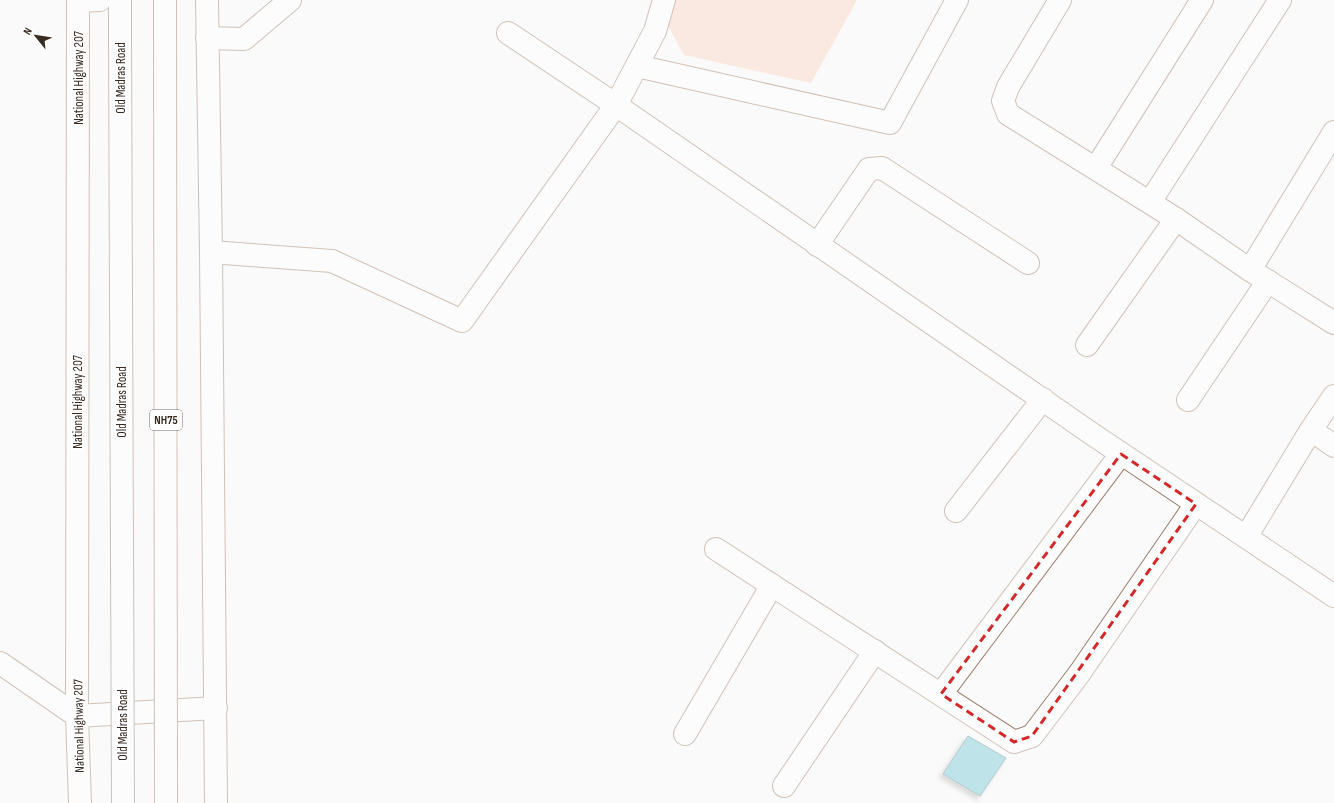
<svg xmlns="http://www.w3.org/2000/svg" width="1334" height="803" font-family="'Sofia Sans Condensed',sans-serif">
	<defs>
		<filter id="shadow"><feDropShadow dx="-3.5" dy="3.5" stdDeviation="2" flood-color="#0004"/></filter>
	</defs>
	<rect width="100%" height="100%" fill="#fafafa"/>
	<polygon fill="#f9d5c0" points="654,0 857,0 811,83 684,55"/>
	<polygon fill="#74cbd8" stroke="#628e95" filter="url(#shadow)" points="968,736 1006,758 980,796 943,774"/>
	<g fill="none" stroke-linecap="round" stroke-linejoin="round">
		<defs>
			<g id="minor">
				<polyline points="78,0 77,716 80,803"/>
				<polyline points="207,0 211,252 216,803"/>
				<polyline points="1060,0 1008,87 1003,101 1008,114 1176,219 1250,270 1334,323"/>
				<polyline points="508,33 616,105 655,31 664,0"/>
				<polyline points="207,38 244,39 290,0"/>
				<polyline points="637,66 890,123 957,0"/>
				<polyline points="1096,168 1202,0"/>
				<polyline points="1150,202 1280,0"/>
				<polyline points="817,245 869,169 882,168 1028,263"/>
				<polyline points="211,252 332,261 462,321 616,105 1095,436 1246,537 1311,430 1334,446"/>
				<polyline points="1250,270 1334,132"/>
				<polyline points="1087,345 1176,219"/>
				<polyline points="1188,400 1268,281"/>
				<polyline points="1311,430 1334,396"/>
				<polyline points="956,511 1043,399"/>
				<polyline points="1246,537 1334,596"/>
				<polyline points="716,549 1014,742 1032,736 1079,674 1196,504"/>
				<polyline points="0,663 77,716 216,708"/>
				<polyline points="941,694 1121,454"/>
				<polyline points="685,734 772,585"/>
				<polyline points="784,786 875,651"/>
			</g>
			<g id="highway">
				<polyline points="120,0 120,38"/>
				<polyline points="165,0 165,37"/>
				<polyline points="78,1 100,0"/>
			</g>
		</defs>
		<use href="#minor" stroke="#9d7c69" stroke-width="24"/>
		<use href="#highway" stroke="#9d7c69" stroke-width="24"/>
		<use href="#minor" stroke="#fff" stroke-width="22"/>
		<use href="#highway" stroke="#fff" stroke-width="22"/>
		<defs>
			<g id="highway-bridge">
				<polyline points="165,37 166,803"/>
				<polyline points="120,38 123,803"/>
			</g>
		</defs>
		<use href="#highway-bridge" stroke="#9d7c69" stroke-width="24" stroke-linecap="butt"/>
		<use href="#highway-bridge" stroke="#fff" stroke-width="22"/>
	</g>
	<path d="M0 0H1334V803H0ZM1121 454 1196 504 1032 736 1014 742 941 694Z" fill="#fafafa" fill-opacity=".55" fill-rule="evenodd"/>
	<path fill="none" stroke="#d62828" stroke-width="3" stroke-dasharray="8 5" stroke-linejoin="round" d="M1121 454 1196 504 1032 736 1014 742 941 694Z"/>
	<g text-anchor="middle" stroke-width="4" stroke-linejoin="round" paint-order="stroke">
		<rect fill="#fff" stroke="#746b64" stroke-width="1" x="150" y="410" width="32" height="20" rx="3"/>
		<g font-size="12" font-weight="bold" fill="#382b22">
			<text x="166" y="424">NH75</text>
		</g>
		<g font-size="13" fill="#382b22" stroke="#fff">
			<text transform="translate(78 78) rotate(-90)" y="5">National Highway 207</text>
			<text transform="translate(120 78) rotate(-90)" y="5">Old Madras Road</text>
			<text transform="translate(77 402) rotate(-90)" y="5">National Highway 207</text>
			<text transform="translate(121 402) rotate(-90)" y="5">Old Madras Road</text>
			<text transform="translate(122 725) rotate(-90)" y="5">Old Madras Road</text>
			<text transform="translate(78 726) rotate(-91)" y="5">National Highway 207</text>
		</g>
	</g>
	<g transform="translate(36 36) rotate(300)" stroke="#ffffff" stroke-width="3" paint-order="stroke">
	<path d="M0-3L7 15L0 10L-7 15Z" fill="#382b22"/>
	<text y="-6" font-size="11" font-weight="bold" text-anchor="middle" fill="#382b22">N</text>
	</g>
</svg>
